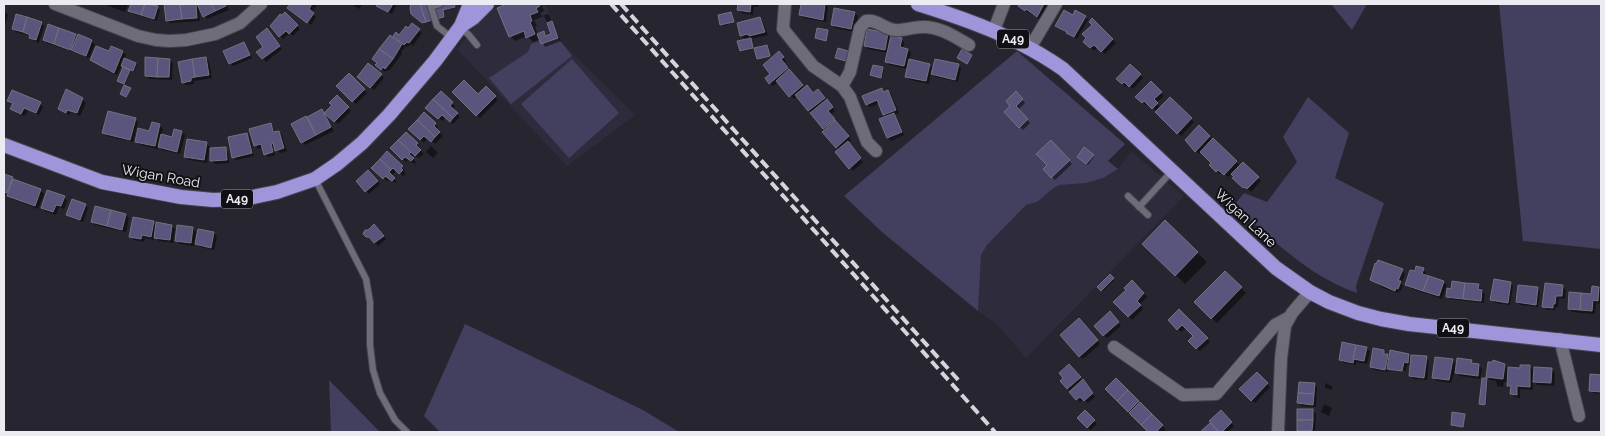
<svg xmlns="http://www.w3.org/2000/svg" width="1605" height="436" font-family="Raleway,sans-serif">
	<rect width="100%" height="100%" fill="#272630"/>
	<g fill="#2e2c3c">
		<polygon points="503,4 545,4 562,43 635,115 567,166 457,49 485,15"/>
		<polygon points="1132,152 1184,196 1026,358 996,323 978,311 981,255 987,245 1026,205 1037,202 1051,190 1059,185 1103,178 1118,169"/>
	</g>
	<g fill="#433f5e">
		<polygon points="1331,4 1367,4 1352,30"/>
		<polygon points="1499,4 1601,4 1601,249 1523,241"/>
		<polygon points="558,38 572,56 511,104 489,78 528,52 531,44 540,41 541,44"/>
		<polygon points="1017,51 1125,144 1108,161 1118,169 1103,178 1086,183 1059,185 1051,190 1037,202 1026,205 987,245 981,255 978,311 882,232 844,196"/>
		<polygon points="572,59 619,113 569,158 521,104"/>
		<path d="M1308 97 1349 133 1335 178 1384 203 1356 286 1357 293C1308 276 1272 239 1234 205L1244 193 1267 202 1297 162 1283 137Z"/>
		<polygon points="465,324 643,410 679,432 440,432 424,416"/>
		<polygon points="329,380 380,432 331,432"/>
	</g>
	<g fill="#0007" fill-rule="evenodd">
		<polygon points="103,4 128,4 125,12"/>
		<polygon points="132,4 149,4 157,7 160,10 157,21 133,14 130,11"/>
		<polygon points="166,4 182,4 183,6 196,5 199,8 200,21 170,23 167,20"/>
		<polygon points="199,4 226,4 229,10 207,19"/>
		<polygon points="291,4 318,4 311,13 316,17 311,25 288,8"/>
		<polygon points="351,4 363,4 359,9"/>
		<polygon points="372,4 397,4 392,14"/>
		<polygon points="413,4 454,4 455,8 443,11 445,18 428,23 423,21 426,26 416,17 411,8"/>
		<path d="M510 4H541L544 11 540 13 542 16 548 14 549 15 561 41 545 47 541 39 533 42 527 36 515 41 510 36 498 8ZM544 16 553 35 547 37 543 33 538 35 535 27 537 26 534 20Z"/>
		<polygon points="739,4 758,4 758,7 754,7 753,15 742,13 739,10"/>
		<polygon points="803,4 825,4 828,7 826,22 804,18 800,15"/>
		<polygon points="1021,4 1049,4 1040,19 1022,9 1019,6"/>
		<polygon points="4,11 8,15 4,28"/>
		<polygon points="731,13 734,23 723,26 722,24"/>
		<polygon points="855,13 858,16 855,32 835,28 832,24"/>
		<polygon points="285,14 300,29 293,36 290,33 283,39 271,26"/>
		<polygon points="1073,17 1085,17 1088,20 1077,39 1056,26"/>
		<polygon points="760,18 763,22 768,35 751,39 753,49 742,52 741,51 746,40 741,35"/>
		<polygon points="1092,20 1116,43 1105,54 1098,47 1094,51 1085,42 1088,38 1093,25"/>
		<polygon points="41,23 44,26 39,43 34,41 31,38 31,36 16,32 13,28"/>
		<polygon points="412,25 422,33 413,46 411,44 408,47 406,46 401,52 402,54 389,71 387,70 385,72 380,68 392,38 396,34 399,37"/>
		<polygon points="270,33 282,49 266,62 263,58"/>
		<polygon points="888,34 891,38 901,39 904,42 903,49 908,50 911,53 909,60 929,65 934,69 958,65 961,68 958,82 936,77 931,73 929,84 910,80 907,76 908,69 889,65 886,61 888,53 868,49 865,45"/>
		<polygon points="75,35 77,37 91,41 95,44 89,58 74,51 73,52 47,43 44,39"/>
		<polygon points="244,43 252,58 233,66 230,63"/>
		<polygon points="112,48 123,52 126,55 124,59 137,65 134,72 131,70 125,84 120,82 124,68 122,65 117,75 107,71 104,68 91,60 110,53"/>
		<polygon points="779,53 786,61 783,63 805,89 813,94 821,94 835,111 831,115 851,140 849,143 858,153 856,154 863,162 853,171 839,150 824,132 826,130 797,96 794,99 778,82 773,86 766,78 772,74"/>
		<polygon points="206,58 209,62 212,78 194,81 194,84 186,85 183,82"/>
		<polygon points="170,60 173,63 172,80 149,79 146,76"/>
		<polygon points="1130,66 1143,78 1133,89 1128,85 1126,87 1118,79"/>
		<polygon points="883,69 884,70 882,78 872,75"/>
		<polygon points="349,75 367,93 356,104 338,86"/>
		<polygon points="381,75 384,78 374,90 362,80"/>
		<polygon points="1151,83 1164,96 1156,103 1161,108 1170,98 1194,122 1181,136 1148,103 1146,105 1137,97"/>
		<polygon points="486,88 498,100 480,118 454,92 478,96"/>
		<polygon points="881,90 884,93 888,91 891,94 899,113 895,115 897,118 904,135 891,141 888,138 887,117 880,103 870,107 867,104"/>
		<polygon points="441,93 455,106 453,109 460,117 453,124 446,117 442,121 427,108"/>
		<polygon points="1016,93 1025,103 1018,110 1030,123 1023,130 1006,112 1012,106"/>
		<polygon points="337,97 351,111 338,124 326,113 333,105"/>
		<polygon points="82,99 86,103 80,116 71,112 69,115 59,109"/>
		<polygon points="9,100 40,104 43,107 39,115 28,110 25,116 15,112 12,109 14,104"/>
		<polygon points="322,110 334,131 305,145 293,124"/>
		<polygon points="424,114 438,127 436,129 443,136 435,144 428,138 424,143 410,129"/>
		<polygon points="135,119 138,122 133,142 107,136 104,132"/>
		<polygon points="159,125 163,129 161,135 172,138 182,132 185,135 180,154 162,150 158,146 158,149 140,145 136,141"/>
		<polygon points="270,125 275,133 279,132 282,135 287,151 280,153 273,147 275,155 268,157 265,154 263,147 258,149 255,145"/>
		<polygon points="1199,127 1240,166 1243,163 1261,181 1251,192 1248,189 1247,190 1234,178 1236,177 1232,173 1228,177 1222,172 1220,174 1211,165 1213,163 1201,152 1199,154 1187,140"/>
		<polygon points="406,133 420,147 419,149 424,154 419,158 415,155 412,158 416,162 415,164 408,160 406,162 392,148"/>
		<polygon points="247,134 250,138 254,156 236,160 233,157"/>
		<polygon points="1051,142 1072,164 1055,180 1045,169 1049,165"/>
		<polygon points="206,144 210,147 207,163 189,160 185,157"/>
		<polygon points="431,146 438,153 433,158 426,152"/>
		<polygon points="225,149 228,152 229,163 215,164 212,161"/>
		<polygon points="1084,149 1094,157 1088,165 1078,157"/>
		<polygon points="387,153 405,170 404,172 406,174 403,176 397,170 391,176 397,182 396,183 389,179 387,181 373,168"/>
		<polygon points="368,171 380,184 369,194 357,181"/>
		<polygon points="4,175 12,178 16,181 40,190 44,194 38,209 12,199 9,195 4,193"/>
		<polygon points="64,197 67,201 64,209 59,207 56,215 45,211 42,208"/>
		<polygon points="85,205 88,208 83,222 71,218 68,214"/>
		<polygon points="96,208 126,215 129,218 126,232 95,225 92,222"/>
		<polygon points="153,222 157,226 172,226 175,229 173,243 159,241 154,236 154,240 145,238 144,242 134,240 130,236"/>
		<polygon points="1165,222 1207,262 1185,284 1144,244"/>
		<polygon points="178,227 193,229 196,232 195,241 214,233 217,236 214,250 200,247 195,242 194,246 180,244 176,240"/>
		<polygon points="378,229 386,239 378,246 373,240 369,239 375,238"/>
		<polygon points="1423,269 1426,273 1425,276 1443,282 1447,285 1442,299 1410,288 1406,285 1415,273"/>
		<polygon points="1402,271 1405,274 1401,284 1403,286 1401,291 1399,291 1398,293 1383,288 1372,280"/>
		<polygon points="1225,272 1246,293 1217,323 1196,302"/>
		<polygon points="1110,276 1114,280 1103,291 1099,287"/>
		<polygon points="1132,282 1147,297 1140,304 1143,309 1132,320 1115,302 1128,290"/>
		<polygon points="1510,283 1513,286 1510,305 1495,303 1492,299"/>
		<polygon points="1478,285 1485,294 1484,303 1450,299 1447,296 1452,290"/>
		<polygon points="1562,286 1566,290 1565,299 1559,298 1558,307 1556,307 1555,310 1547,310 1543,306"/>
		<polygon points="1537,288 1540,292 1538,307 1520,305 1517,302"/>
		<polygon points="1599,288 1601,291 1601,304 1596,303 1595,314 1572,312 1569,308 1593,295"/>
		<polygon points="1179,311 1210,342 1200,351 1190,341 1194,336 1186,328 1181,332 1169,320"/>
		<polygon points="1110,313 1121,326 1107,338 1095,326"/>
		<polygon points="1082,323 1100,344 1083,359 1079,356"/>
		<polygon points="1366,348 1370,351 1367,364 1356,362 1356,365 1344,363 1340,360"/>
		<polygon points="1384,351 1390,358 1409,355 1412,358 1426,358 1429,361 1427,380 1413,379 1410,375 1411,365 1407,365 1406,371 1390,368 1388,372 1374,370 1371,366"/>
		<polygon points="1452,360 1457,365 1471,361 1474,365 1479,365 1482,369 1480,379 1460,376 1455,371 1451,383 1437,381 1434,378"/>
		<polygon points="1504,365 1508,369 1521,370 1530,367 1535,371 1551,369 1555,373 1554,386 1537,385 1533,380 1533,390 1520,389 1520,398 1515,397 1511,394 1512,389 1508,385 1508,382 1504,382 1503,387 1497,386 1496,381 1490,380 1487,377"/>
		<polygon points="1073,369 1095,397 1088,403 1084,399 1080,402 1061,381"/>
		<polygon points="1257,374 1270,387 1255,403 1241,389"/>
		<polygon points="1592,375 1601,376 1601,394 1593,393 1590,390"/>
		<polygon points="1480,379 1488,380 1486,406 1480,404 1483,379"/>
		<polygon points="1116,380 1165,429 1167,432 1150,432 1107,389"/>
		<polygon points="1325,383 1332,386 1332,390 1325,388"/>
		<polygon points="1314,384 1317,387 1316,407 1302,406 1299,403"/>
		<polygon points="1324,404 1332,408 1329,416 1321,412"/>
		<polygon points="1312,410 1316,414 1315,432 1300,432 1298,430"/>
		<polygon points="1085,412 1097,424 1091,430 1079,418"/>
		<polygon points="1221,412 1234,426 1228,432 1202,432"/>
	</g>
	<g fill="#5a557d" stroke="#73727e">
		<polygon points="131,4 145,4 141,15 128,11"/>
		<polygon points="145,4 158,6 154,19 141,15"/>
		<polygon points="164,4 180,4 182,19 166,21"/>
		<polygon points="196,4 197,18 182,19 180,5"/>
		<polygon points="197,4 211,4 215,11 203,17"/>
		<polygon points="211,4 225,4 226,6 215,11"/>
		<polygon points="290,4 312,4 309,9 314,13 307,23 287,8"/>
		<polygon points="377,4 393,4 388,12 376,6"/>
		<polygon points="411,4 420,4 426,22 422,23 411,14 410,8"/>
		<polygon points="420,4 454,4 455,7 443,10 444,17 426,22"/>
		<polygon points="507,4 539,4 540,6 536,8 538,12 530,15 532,21 530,22 535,34 526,38 524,31 509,37 497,8"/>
		<polygon points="738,4 755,4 751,4 750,12 737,10"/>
		<polygon points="801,4 825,4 823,20 799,15"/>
		<polygon points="1019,4 1044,4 1037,17 1026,9 1025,11 1018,6"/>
		<polygon points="834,8 855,12 851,29 831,25"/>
		<polygon points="1064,10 1073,15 1075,10 1086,16 1074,37 1066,33 1067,32 1055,26"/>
		<polygon points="285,12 298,25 289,34 286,31 279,37 270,26 280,14 282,15"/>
		<polygon points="731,12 734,22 720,25 718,15"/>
		<polygon points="16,14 27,17 23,32 12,29"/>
		<polygon points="27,17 42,22 36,40 29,38 30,35 23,32"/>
		<polygon points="760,17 765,32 749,36 748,34 740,36 737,23"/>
		<polygon points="1092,18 1113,39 1101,52 1094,45 1090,48 1083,42 1086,38 1082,34 1092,25 1089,22"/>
		<polygon points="552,21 558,38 541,44 537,34 544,31 545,36 551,34 547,23"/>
		<polygon points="412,23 420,29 409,43 407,42 404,45 393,36 396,32 399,35 406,26 408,28"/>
		<polygon points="48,24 59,28 54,44 43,40"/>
		<polygon points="59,28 76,34 70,50 54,44"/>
		<polygon points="267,28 280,46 262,59 256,52 263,47 256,37"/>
		<polygon points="817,28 828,30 826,41 815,38"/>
		<polygon points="867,29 888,33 885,50 864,46"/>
		<polygon points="78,34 92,40 86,56 71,50"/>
		<polygon points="390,35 402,44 393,59 379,49"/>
		<polygon points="891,35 902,38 900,47 908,49 904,66 885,62"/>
		<polygon points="751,38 753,48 740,51 737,41"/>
		<polygon points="244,42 250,55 229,64 223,51"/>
		<polygon points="767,45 770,56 757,59 754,48"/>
		<polygon points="96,46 109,51 111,46 123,51 114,73 90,60"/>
		<polygon points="838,48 848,51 846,61 835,58"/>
		<polygon points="379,49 393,59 385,69 383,67 381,70 375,65 377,63 372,59"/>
		<polygon points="962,49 972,55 967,64 957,58"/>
		<polygon points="779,51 784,57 781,59 788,68 769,84 765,78 770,74 763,65"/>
		<polygon points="145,57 158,58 157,77 145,76"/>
		<polygon points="206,57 209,75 195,77 192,59"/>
		<polygon points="124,58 136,63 133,71 121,66"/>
		<polygon points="158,58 170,59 169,77 157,77"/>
		<polygon points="192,59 195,77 191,78 191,81 182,83 178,62"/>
		<polygon points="909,59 930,64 926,81 905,77"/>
		<polygon points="935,59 959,64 955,80 931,74"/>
		<polygon points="368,63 382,74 370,88 357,77"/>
		<polygon points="1130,64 1141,74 1129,87 1124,82 1122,84 1116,79"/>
		<polygon points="873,65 883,67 881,78 870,75"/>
		<polygon points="123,67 130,70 124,84 117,81"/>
		<polygon points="789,69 803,85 789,97 776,81"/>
		<polygon points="349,73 365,89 352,102 336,86"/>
		<polygon points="464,80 478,94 486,86 496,96 476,116 452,92"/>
		<polygon points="1151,81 1162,92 1154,99 1158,103 1152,109 1144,101 1142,103 1135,97"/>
		<polygon points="124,85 131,88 126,97 120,94"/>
		<polygon points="807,85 813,93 818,89 825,98 808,111 795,95"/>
		<polygon points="882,88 883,92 888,90 896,110 883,115 877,100 866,105 862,96"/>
		<polygon points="66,89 83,98 77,113 67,110 66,113 58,109"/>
		<polygon points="12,90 41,102 36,113 24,108 21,114 10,109 13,103 7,101"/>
		<polygon points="441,91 453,102 450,106 458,113 453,118 433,99"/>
		<polygon points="1016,91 1023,99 1016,106 1028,119 1019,128 1004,112 1010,106 1006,101"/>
		<polygon points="337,95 349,107 334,122 324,113 332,105 329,103"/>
		<polygon points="1170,97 1192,118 1177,134 1155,112"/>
		<polygon points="433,99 453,118 450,122 442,115 438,119 425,108"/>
		<polygon points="827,99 833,107 828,111 835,119 823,129 810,113"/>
		<polygon points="322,109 331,127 316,135 307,117"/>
		<polygon points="108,111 136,118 130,140 102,133"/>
		<polygon points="424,112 436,123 434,126 440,132 435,137 417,120"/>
		<polygon points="894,113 902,132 887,138 879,119"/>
		<polygon points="306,116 316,135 301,143 291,124"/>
		<polygon points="417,120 435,137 431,142 424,136 420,140 408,129"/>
		<polygon points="835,120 849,136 836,148 822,132"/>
		<polygon points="152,122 160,124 155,146 135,142 138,128 149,131"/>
		<polygon points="271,123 273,132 279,131 284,148 275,151 273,143 271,144 273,152 264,155 261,144 254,146 249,129"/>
		<polygon points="1199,125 1210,136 1195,152 1185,140"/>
		<polygon points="174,129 182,131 177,152 158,147 161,134 172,137"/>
		<polygon points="406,132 418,143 416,145 421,150 415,156 398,140"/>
		<polygon points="247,133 252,153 232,158 228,137"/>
		<polygon points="1213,138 1237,161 1224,175 1218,170 1216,172 1209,165 1211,163 1200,152"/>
		<polygon points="187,139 207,142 204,160 184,157"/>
		<polygon points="398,140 411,152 409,154 414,158 411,161 405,157 402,160 390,148"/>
		<polygon points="1051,140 1070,160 1051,178 1043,169 1047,165 1036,154"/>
		<polygon points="848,141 861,158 849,169 835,152"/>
		<polygon points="226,147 227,160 210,161 210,148"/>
		<polygon points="1084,147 1094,155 1086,164 1077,157"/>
		<polygon points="387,151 403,166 401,168 403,170 399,174 393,168 391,170 380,159"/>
		<polygon points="380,159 391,170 389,172 395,178 392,181 385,176 383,179 371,168"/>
		<polygon points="1243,162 1259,177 1247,189 1244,187 1243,188 1232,178 1234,177 1231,174"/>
		<polygon points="368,170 378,181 365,192 356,181"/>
		<polygon points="4,174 13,177 7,193 4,192"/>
		<polygon points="13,179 41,189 35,206 7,196"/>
		<polygon points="47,190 65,196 61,206 56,205 53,212 41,208"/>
		<polygon points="72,199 86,204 80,220 66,215"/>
		<polygon points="95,206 111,210 107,226 91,222"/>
		<polygon points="111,210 126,214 122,230 107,226"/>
		<polygon points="133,217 154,221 151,237 142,235 141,239 129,237"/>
		<polygon points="1165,220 1198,252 1175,276 1142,244"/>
		<polygon points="156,222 172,225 170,240 154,238"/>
		<polygon points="374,224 384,236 374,243 369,237 366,237 363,234 365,230 368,230"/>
		<polygon points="177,225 193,227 191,243 175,241"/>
		<polygon points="198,229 214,232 211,248 195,244"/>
		<polygon points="1378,260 1403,269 1398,281 1401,281 1398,289 1396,288 1395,291 1370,280 1375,263 1376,264"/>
		<polygon points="1416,266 1424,268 1422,274 1429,276 1423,291 1405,285 1410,270 1415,271"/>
		<polygon points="1225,271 1242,287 1211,319 1194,302"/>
		<polygon points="1110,274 1114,278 1101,291 1097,287"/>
		<polygon points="1429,276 1444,281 1439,296 1423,291"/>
		<polygon points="1494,279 1511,282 1508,303 1490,300"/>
		<polygon points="1132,280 1144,293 1137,301 1141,305 1128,317 1113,302 1126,290 1124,288"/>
		<polygon points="1452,281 1465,283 1463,299 1446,297 1447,288 1451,289"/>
		<polygon points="1465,283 1479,284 1478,289 1482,290 1481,301 1463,299"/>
		<polygon points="1545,283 1563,285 1562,296 1556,296 1555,304 1553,304 1553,308 1542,307"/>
		<polygon points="1518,285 1538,287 1536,305 1516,302"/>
		<polygon points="1592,286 1599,287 1598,301 1593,300 1592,311 1580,310 1581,293 1591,294"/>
		<polygon points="1569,292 1581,293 1580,310 1568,309"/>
		<polygon points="1179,309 1208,338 1196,349 1188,341 1193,336 1182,325 1177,330 1168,320"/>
		<polygon points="1110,311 1119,322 1103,336 1094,326"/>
		<polygon points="1079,318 1098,340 1079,357 1060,335"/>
		<polygon points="1342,342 1356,345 1353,363 1339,360"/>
		<polygon points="1356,345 1367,347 1364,361 1353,359"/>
		<polygon points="1373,348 1384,350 1384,354 1388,354 1385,370 1370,367"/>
		<polygon points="1390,350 1409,354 1408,363 1404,362 1402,371 1387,369"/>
		<polygon points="1411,355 1427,356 1424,378 1409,376"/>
		<polygon points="1435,357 1453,359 1449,380 1432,378"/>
		<polygon points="1457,358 1472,360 1471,363 1479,364 1478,376 1455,373"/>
		<polygon points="1493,360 1505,364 1503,379 1486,377 1488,362 1493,362"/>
		<polygon points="1069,364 1081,377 1067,389 1060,381 1063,378 1059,373"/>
		<polygon points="1520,365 1530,365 1530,387 1517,386 1517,395 1510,394 1511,386 1507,386 1508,367 1520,368"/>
		<polygon points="1534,367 1552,368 1551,383 1533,382"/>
		<polygon points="1257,372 1268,383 1251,401 1239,389"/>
		<polygon points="1590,374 1601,375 1601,392 1589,391"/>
		<polygon points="1116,378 1128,390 1117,401 1105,389"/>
		<polygon points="1482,378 1487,378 1485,405 1479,404"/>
		<polygon points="1083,379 1093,393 1084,401 1080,397 1076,400 1069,392"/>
		<polygon points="1299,382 1315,383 1314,394 1298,393"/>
		<polygon points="1128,390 1139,401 1128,412 1117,401"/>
		<polygon points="1298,393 1314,394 1313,405 1297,403"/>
		<polygon points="1140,402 1152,414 1141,425 1129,413"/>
		<rect x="1297" y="409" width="16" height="11"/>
		<polygon points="1085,410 1095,420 1087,428 1077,418"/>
		<polygon points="1221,410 1232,422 1223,431 1225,432 1219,432 1209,421"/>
		<polygon points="1452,412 1465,414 1463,427 1451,425"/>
		<polygon points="1152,414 1163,425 1156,432 1148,432 1141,425"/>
		<polygon points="1297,420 1313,420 1312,431 1297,431"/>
		<polygon points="1210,423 1219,432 1200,432"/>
	</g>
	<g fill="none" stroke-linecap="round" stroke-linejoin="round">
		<defs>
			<g id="service">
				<polyline points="430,4 437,26 452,38"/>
				<polyline points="431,7 440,4"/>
				<polyline points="459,28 468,34 477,45"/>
				<polyline points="315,179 366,279 370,302 370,345 373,370 380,393 395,420 407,432"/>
				<polyline points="1128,196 1148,215"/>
				<polyline points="1139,207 1172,171"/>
			</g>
			<g id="minor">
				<polyline points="55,4 138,36 156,40 170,41 186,40 215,34 240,23 261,4"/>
				<polyline points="785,4 783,29 813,66 842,86 850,97 867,142 876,151"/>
				<polyline points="994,30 1004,4"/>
				<polyline points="1030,48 1056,4"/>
				<path d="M842 86 850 72 860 28 866 21C877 19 884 29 895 30 903 31 913 27 922 27 939 26 955 37 969 45"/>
				<polyline points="1560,339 1579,416"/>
				<polyline points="1114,347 1183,395 1216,394 1275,325 1288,318"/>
				<polyline points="1278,432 1281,358 1285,326 1292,313 1310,292"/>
			</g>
			<g id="trunk">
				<path d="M918 4C969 20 1019 38 1063 69L1276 268 1310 292 1329 302 1358 313 1381 319 1409 324 1601 345"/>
				<polyline points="461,26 473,18 487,4"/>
				<polyline points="4,145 102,182 181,197 213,200 243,199 277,192 315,179 337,164 362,143 389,115 435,61 461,26 470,4"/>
			</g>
		</defs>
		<use href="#service" stroke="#45444c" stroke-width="8"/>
		<use href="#minor" stroke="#45444c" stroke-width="14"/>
		<use href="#trunk" stroke="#45444c" stroke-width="16"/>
		<use href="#service" stroke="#6d6c78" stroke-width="6"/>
		<use href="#minor" stroke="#6d6c78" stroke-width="12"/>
		<use href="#trunk" stroke="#9e95db" stroke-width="14"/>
		<g stroke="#d4d4db" stroke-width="4" stroke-dasharray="10 5" stroke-linecap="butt">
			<polyline points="611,4 995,432"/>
			<polyline points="621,4 960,382"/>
		</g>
	</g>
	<g text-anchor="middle" stroke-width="4" stroke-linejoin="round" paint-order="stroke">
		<g fill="#101014" stroke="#a9a9af" stroke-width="1">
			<rect x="997" y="29.5" width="32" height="19" rx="4"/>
			<rect x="221" y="189.5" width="32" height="19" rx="4"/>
			<rect x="1437" y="318.5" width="32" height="19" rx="4"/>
		</g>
		<g font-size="12" font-weight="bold" fill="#ebebf2">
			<text x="1013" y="43">A49</text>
			<text x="237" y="203">A49</text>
			<text x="1453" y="332">A49</text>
		</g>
		<g font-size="14" fill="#ebebf2" stroke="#101014">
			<text transform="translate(161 176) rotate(10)" y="5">Wigan Road</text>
			<text transform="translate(1246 218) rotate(43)" y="5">Wigan Lane</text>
		</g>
	</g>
	<rect width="1605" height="436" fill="none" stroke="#ebebf2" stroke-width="10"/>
</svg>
